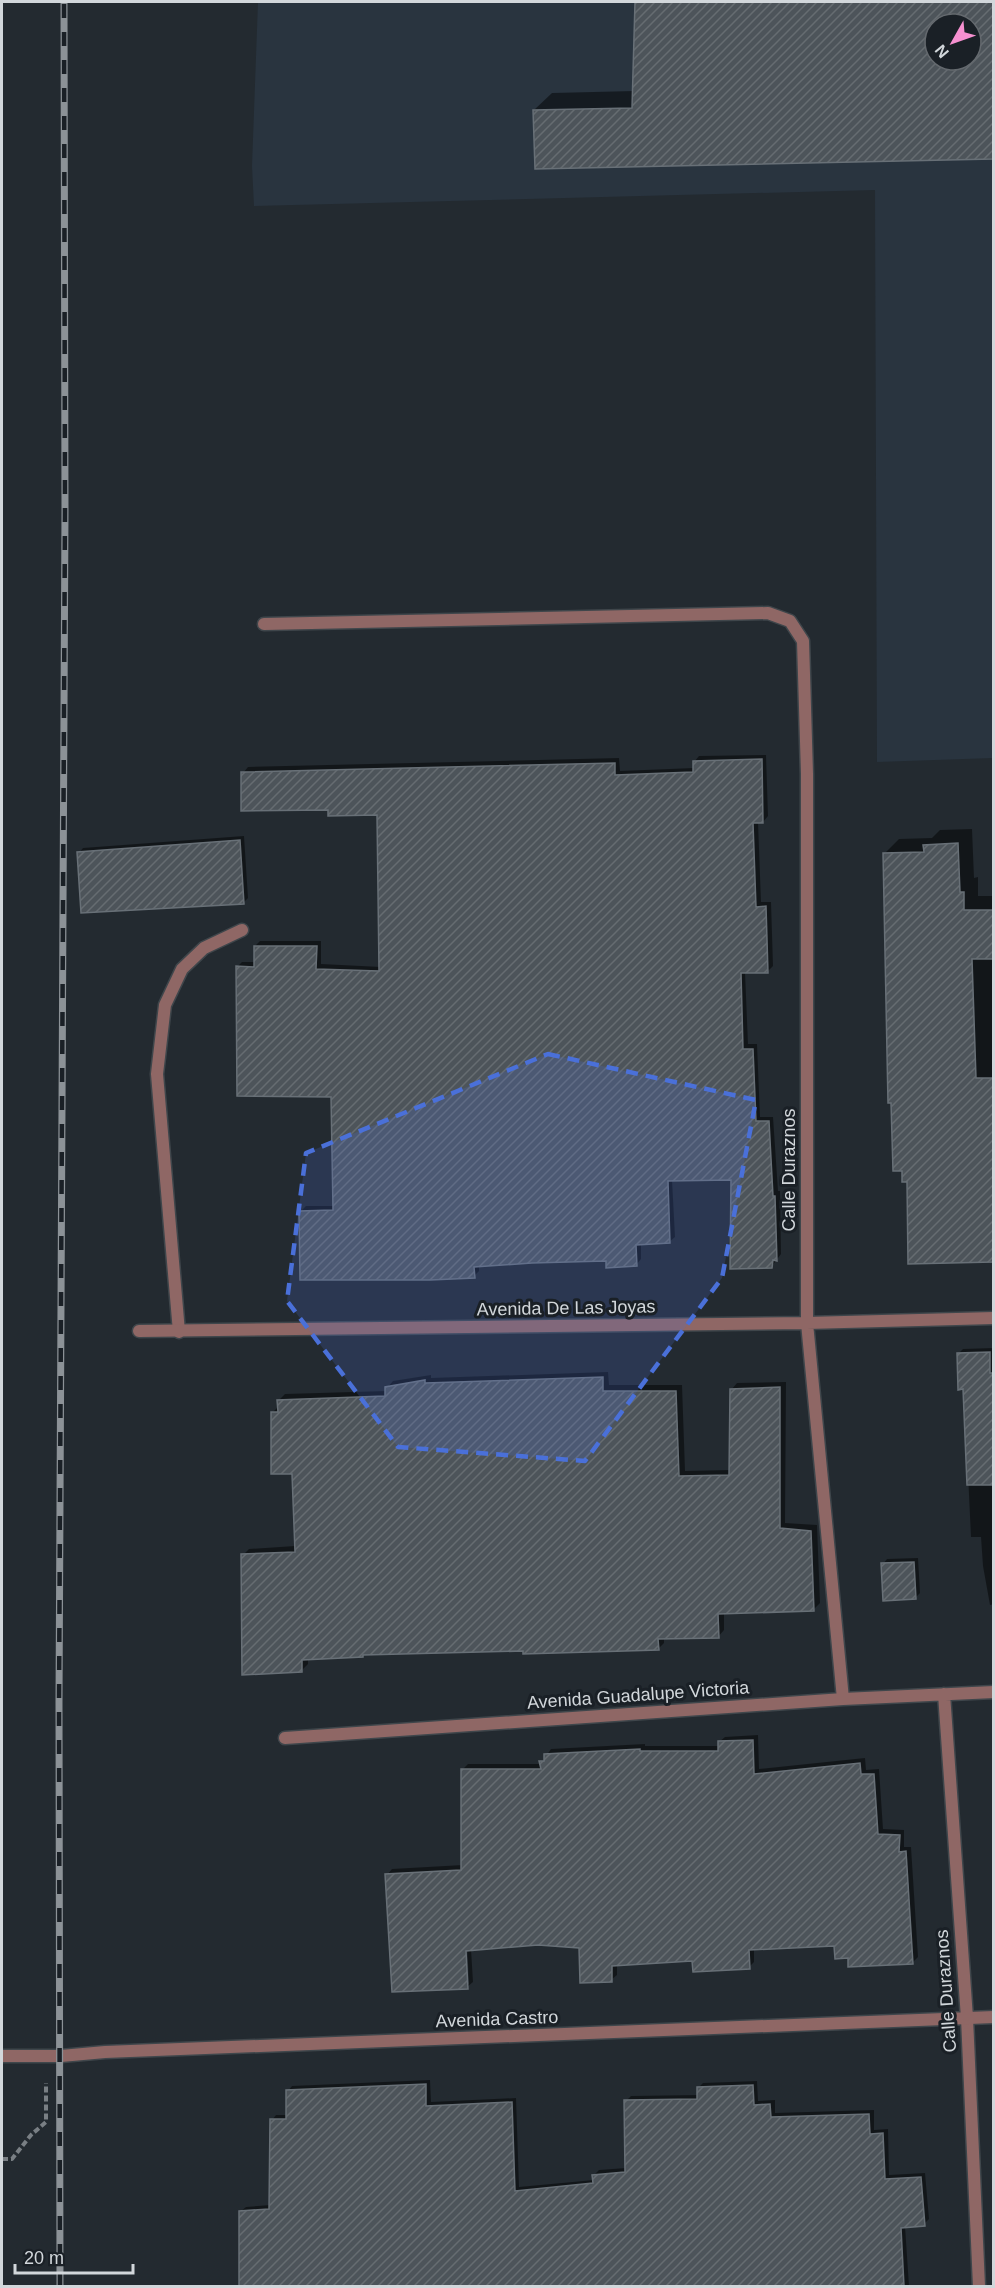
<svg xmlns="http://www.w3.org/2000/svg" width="995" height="2288" font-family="Helvetica,sans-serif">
<defs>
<pattern id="building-hatch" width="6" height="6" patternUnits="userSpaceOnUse" patternTransform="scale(1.5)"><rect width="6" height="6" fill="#4d545a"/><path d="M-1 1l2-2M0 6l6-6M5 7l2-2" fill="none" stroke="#666c71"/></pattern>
</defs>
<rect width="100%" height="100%" fill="#232a30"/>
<path fill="#29343f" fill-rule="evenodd" d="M258 2H993V758L877 762 875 190 254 206 252 166ZM935 24H971V60H935Z"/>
<path fill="#0007" fill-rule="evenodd" d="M636 2H994V158L536 168 534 110 552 93 634 91ZM935 24H971V60H935Z
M766 755 768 816 763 822H758L761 902H771L773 966 768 971 745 972 748 1044H757L760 1117H773L778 1191H780L781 1254 772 1266 732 1179 672 1180 675 1237 669 1242 641 1243V1259L636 1265 608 1260 479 1265V1271L474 1276 301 1211 306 1206H334L332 1095 237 967 242 962H255V946L260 941H321V964L381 967 379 814 329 808 243 773 248 767 619 758 620 771 694 768V762L699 756Z
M972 829 974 878 978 877V896H994V1260L910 1263 908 1181 884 854 899 839 932 838 940 830Z
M244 836 248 898 243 903 79 853 83 848Z
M994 1348V1604L990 1605 983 1566 981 1537H971L964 1388 959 1353 963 1349Z
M608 1372 609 1385H682L685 1471 731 1470V1390L737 1383 786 1382 785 1523 817 1525 820 1603 814 1609 724 1612V1630L718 1637 664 1638V1643L658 1649H524L365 1653 363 1656 308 1658V1664L301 1671 243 1555 249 1549 295 1546 293 1473 272 1413 279 1406V1400L285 1394 387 1391V1388L393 1381 431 1375V1378Z
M918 1558 920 1593 915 1598 883 1564 887 1559Z
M758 1735 759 1769 865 1758 866 1770 879 1769 883 1829 904 1830V1847H911L918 1957 912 1963 850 1957 836 1945 754 1948V1962L749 1967 694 1959 617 1964V1975L611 1980 580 1947 538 1944 471 1949 473 1982 467 1987 387 1875 392 1869 463 1865 462 1770 468 1764H541L551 1749 645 1744V1746H719V1742L725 1737ZM464 1943H467L469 1984H466Z
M430 2080 431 2102 516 2098 519 2187 594 2180V2175L599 2170 626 2168V2101L631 2096 699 2095 698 2088 703 2083 757 2081 758 2101 775 2100V2113L874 2110V2130L888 2129 889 2175 925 2173 929 2219 924 2224 905 2226 909 2286H241V2211L246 2207 271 2205 272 2120 276 2115H288V2091L292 2086Z"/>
<path fill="url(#building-hatch)" stroke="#687077" stroke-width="1.5" fill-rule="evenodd" d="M635 2H993V159L535 169 533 110 632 108ZM935 24H971V60H935Z
M762 759 763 823H753L756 907 766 906 768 973H741L743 1049H753L756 1121H769L773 1196H775L777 1261 773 1260 772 1268 730 1269 731 1180 668 1181 670 1243 636 1245 637 1266 606 1268V1261L532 1263 474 1267 475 1278 430 1280H300L299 1211 333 1210 331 1097 237 1096 236 966 254 967V946H317L316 969 379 971 377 815 328 816V810L241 811V772L615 763V775L693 772V761Z
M240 840 244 904 81 913 77 852Z
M958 843 960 892H964V910H993V959H972L976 1078H993V1262L908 1264 907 1182H902V1171H893L891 1103H888L883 853 924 852 923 845Z
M990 1352V1373H993V1485H967L963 1389 958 1390 957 1353Z
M603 1377V1391H676L679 1476 729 1475 730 1389 780 1387V1528L811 1531 814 1611 718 1614 719 1638 658 1639 659 1650 523 1654V1651L363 1655V1657L302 1660V1672L242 1675 241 1554 295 1552 292 1474H271V1412H278L277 1400 385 1396V1387L425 1380V1383Z
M914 1562 916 1599 883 1601 881 1563Z
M753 1740 754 1774 860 1763 861 1774H874L878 1834 900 1835 899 1852 906 1851 913 1964 848 1967V1958L835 1959 834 1946 749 1950 750 1969 693 1972 692 1961 612 1966V1982L580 1983 579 1948 538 1945 466 1951 468 1989 392 1992 385 1874 461 1870V1769H541L539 1761H544V1754L640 1749V1751H718V1741Z
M426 2084V2106L512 2102 515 2191 593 2183 592 2175 625 2172 624 2100 697 2099V2087L753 2085 754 2105 770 2104 771 2117 869 2114 870 2134 883 2133 885 2179 921 2177 925 2226 901 2228 904 2286H239V2211L269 2209 270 2119H286V2090Z"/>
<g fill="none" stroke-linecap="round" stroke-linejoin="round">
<g stroke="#3f464b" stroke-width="15">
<path id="service" d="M179 1332 157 1074 165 1005 182 969 204 948 242 930
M967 2018 979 2286"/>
</g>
<g stroke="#3f464b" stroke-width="15">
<path id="minor" d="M264 624 768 613 790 621 803 641 807 774V1323L843 1699
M139 1331 807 1323 994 1318
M944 1694 967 2018
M285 1738 843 1699 994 1692
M2 2056H61L105 2052 994 2017"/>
</g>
<path stroke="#797f84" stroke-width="4" stroke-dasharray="6 3" stroke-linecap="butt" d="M2 2159H12L31 2135 46 2122V2083"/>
<use href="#service" stroke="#8f6765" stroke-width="12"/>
<use href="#minor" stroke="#8f6765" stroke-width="12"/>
<g stroke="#8c9297" stroke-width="7">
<path id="rail" d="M60 2286 59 1703 65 511 64 2"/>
</g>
<use href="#rail" stroke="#1a2026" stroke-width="4.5" stroke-dasharray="14" stroke-linecap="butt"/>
</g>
<path fill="#4a70d9" fill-opacity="0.2" stroke="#4a70d9" stroke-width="4.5" stroke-dasharray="12 8" stroke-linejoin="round" d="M548 1054 756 1100 722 1278 585 1461 398 1447 287 1301 306 1153Z"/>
<g text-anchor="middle" stroke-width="6" stroke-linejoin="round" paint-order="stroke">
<g font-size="18" fill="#d2d7db" stroke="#1a2026">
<text transform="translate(789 1170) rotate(-90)" y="6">Calle Duraznos</text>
<text transform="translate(566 1308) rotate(-1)" y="6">Avenida De Las Joyas</text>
<text transform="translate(638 1695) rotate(-4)" y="6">Avenida Guadalupe Victoria</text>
<text transform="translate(946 1991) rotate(-94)" y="6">Calle Duraznos</text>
<text transform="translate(497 2019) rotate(-2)" y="6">Avenida Castro</text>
</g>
</g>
<rect width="995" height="2288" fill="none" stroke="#d2d7db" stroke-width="6"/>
<g transform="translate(953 42) rotate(230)"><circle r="28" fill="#1a2026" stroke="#64696e" stroke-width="1.5"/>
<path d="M0-4.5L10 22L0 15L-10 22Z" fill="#f690d0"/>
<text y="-9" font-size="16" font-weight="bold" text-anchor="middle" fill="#d2d7db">N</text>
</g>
<path d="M15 2264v9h118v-9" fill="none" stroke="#d2d7db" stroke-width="3"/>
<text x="24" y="2264" font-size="18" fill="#d2d7db" stroke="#1a2026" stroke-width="4.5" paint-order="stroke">20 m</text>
</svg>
